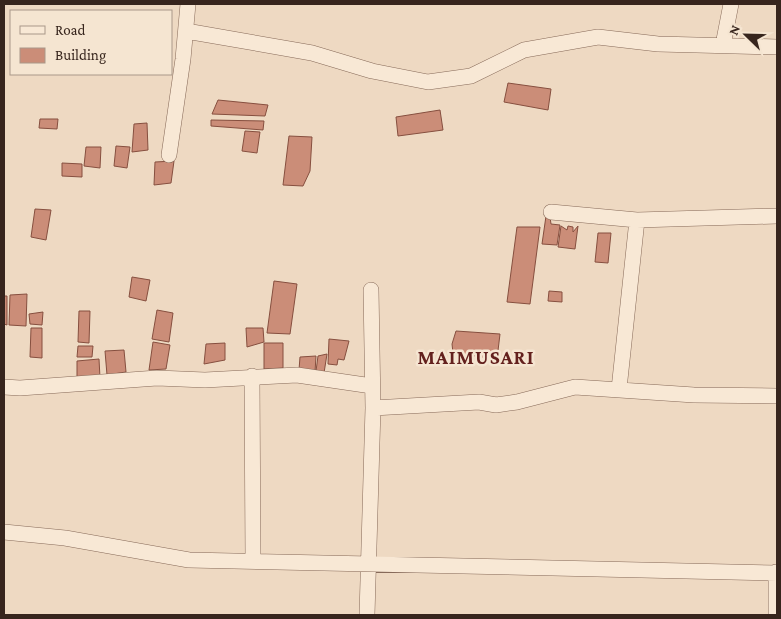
<svg xmlns="http://www.w3.org/2000/svg" width="781" height="619" font-family="'Crimson Pro',serif">
<rect width="100%" height="100%" fill="#eed9c2"/>
<path fill="#cb8d78" stroke="#864f3f" d="M508 83 551 89 548 110 504 102Z
M218 100 268 105 265 116 212 114Z
M440 110 443 130 398 136 396 117Z
M40 119H58L57 129 39 128Z
M211 120 264 121 263 130 211 126Z
M147 123 148 150 132 152 134 124Z
M245 131 260 132 257 153 242 151Z
M289 136 312 137 310 171 303 186 283 185Z
M116 146 130 147 127 168 114 166Z
M86 147H101L100 168 84 166Z
M174 161 171 183 154 185 155 162Z
M62 163 82 164V177L62 176Z
M35 209 51 210 46 240 31 237Z
M546 216 550 217 551 224 560 225 557 245 542 244Z
M561 226 567 230 568 226 573 227V232L578 226 575 249 558 247Z
M517 227H540L530 304 507 302Z
M598 233H611L608 263 595 262Z
M132 277 150 280 146 301 129 297Z
M274 281 297 284 290 334 267 333Z
M549 291 562 292V302L548 301Z
M27 294 26 326 9 325 10 295Z
M4 296H7V325L4 324Z
M157 310 173 313 169 342 152 339Z
M79 311H90L89 343 78 342Z
M43 312 42 325 30 324 29 314Z
M31 328H42V358L30 357Z
M246 328H263L264 342 247 347Z
M456 331 500 334 497 359 453 353 452 344Z
M329 339 349 341 344 360 338 359 337 365 328 364Z
M153 342 170 345 166 369 149 370Z
M225 343V360L204 364 206 344Z
M264 343H283V368L264 369Z
M78 346H93L92 357H77Z
M124 350 126 372 107 375 105 351Z
M327 354 324 373 316 371 318 356Z
M316 356 315 372 299 370 300 357Z
M99 359 100 378H77V361Z"/>
<g fill="none" stroke-linecap="round" stroke-linejoin="round">
<g stroke="#876a59" stroke-width="16">
<path id="minor" d="M186 31 312 53 372 71 428 82 471 76 524 50 598 37 658 44 777 47
M723 45 731 4
M169 155 183 59 188 4
M551 212 637 220 777 216
M252 376 253 560
M4 387 20 388 157 378 205 380 297 375 372 386
M619 389 637 220
M373 408 479 402 496 405 517 402 575 387 694 395 777 396
M4 532 65 538 189 560 777 573
M776 572V615
M367 615 373 408 371 290"/>
</g>
<use href="#minor" stroke="#f8e8d5" stroke-width="15"/>
</g>
<g text-anchor="middle" stroke-width="5" stroke-linejoin="round" paint-order="stroke">
<g font-size="20" font-weight="bold" letter-spacing="1" fill="#63201d" stroke="#f5e5d1">
<text x="476" y="364">MAIMUSARI</text>
</g>
</g>
<rect width="781" height="619" fill="none" stroke="#37251d" stroke-width="10"/>
<rect x="10" y="10" width="162" height="65" fill="#f5e5d1" stroke="#a99889"/>
<rect x="20" y="26" width="25" height="8" fill="#f8e8d5" stroke="#a99889"/>
<text x="55" y="35" font-size="15" fill="#37251d">Road</text>
<rect x="20" y="48" width="25" height="15" fill="#cb8d78" stroke="#a99889"/>
<text x="55" y="60" font-size="15" fill="#37251d">Building</text>
<g transform="translate(746 35) rotate(293)" stroke="#f5e5d1" stroke-width="4" paint-order="stroke">
<path d="M0-4L9 19L0 12L-9 19Z" fill="#37251d"/>
<text y="-8" font-size="14" font-weight="bold" text-anchor="middle" fill="#37251d">N</text>
</g>
</svg>
